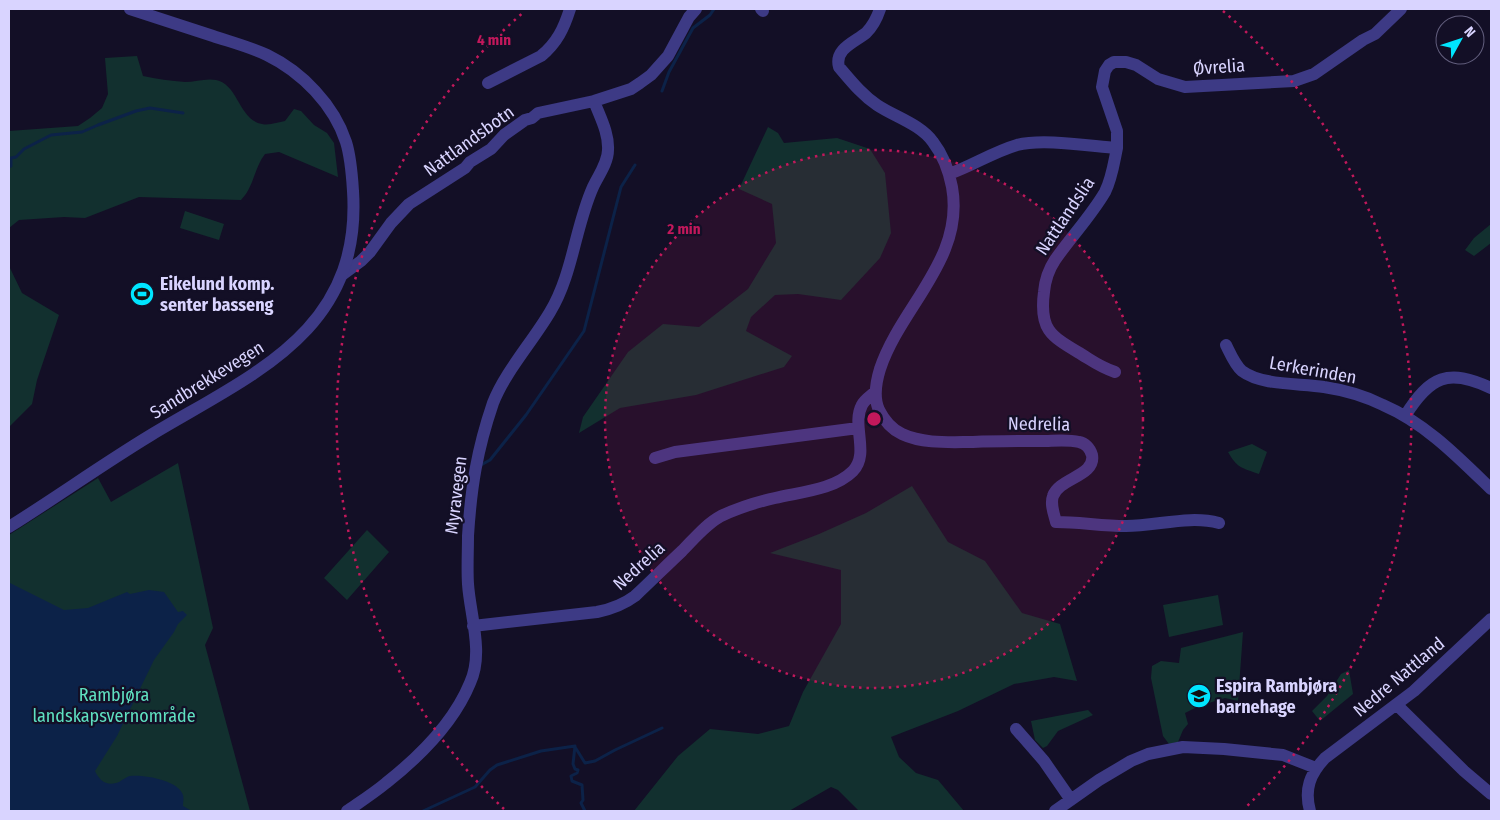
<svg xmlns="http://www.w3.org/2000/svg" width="1500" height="820" font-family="'Fira Sans Condensed',sans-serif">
<rect width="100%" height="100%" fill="#130f26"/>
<path fill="#12302f" d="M137 56 143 76C156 79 171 81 185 82 195 82 206 78 216 80 238 84 239 120 262 124 269 126 278 122 285 121L294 109 301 111 314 125 327 133 334 143 338 177 279 152 265 154C254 168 254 187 241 200L139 197 85 218 64 217 19 220 9 228V131L78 126 90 118 102 108 108 94 105 58Z
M768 127 778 133 784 143 837 138 870 149 885 173 891 233 880 258 841 300 798 294 775 295 751 317 746 331 792 356 784 367 696 395 620 408 579 433 583 417 628 352 663 324 699 327 748 289 776 243 772 204 739 189Z
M185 211 224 224 219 240 180 228Z
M1491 224V243L1474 256 1465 250 1474 238Z
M9 266 22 293 59 315 37 380 32 404 9 427Z
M1252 444 1267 452 1259 474C1242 468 1237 468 1228 452Z
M178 463 213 628 205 645 250 811H9V535L98 478 111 502Z
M912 486 948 542 985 561 1022 613 1060 624 1077 681 1054 677 1014 684 958 711 891 737 899 757 916 773 938 780 964 811H859L838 790 831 787 789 811H634L678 756 710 729 758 734 789 726 803 692 841 624V570L770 553 819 534 866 513Z
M367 530 389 552 347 600 324 578Z
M1218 595 1223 625 1169 637 1163 605Z
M1243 632 1238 701 1225 698 1199 706 1185 713 1188 724 1183 730 1178 742 1169 744 1163 736 1151 678 1152 666 1161 661 1179 663 1181 648Z
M1349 670 1353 694 1320 721 1312 711 1327 696 1341 674Z
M1088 710 1093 715 1058 731 1047 746 1043 748 1035 740 1031 721Z"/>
<path fill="#0c2248" d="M10 583 64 610 88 608 127 592 130 594 149 590 164 592 178 612 183 611 187 615 178 624 174 632 154 660 117 736 95 771C99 780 106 786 116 783 121 782 125 777 130 776 142 774 179 780 183 795 184 798 183 803 183 806L190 810 201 811H9Z"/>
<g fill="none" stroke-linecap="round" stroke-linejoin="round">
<path stroke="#0c2248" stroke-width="3" d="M662 91 669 72 693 28 710 15 714 9
M9 167 11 166V158L16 157 24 149 51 135 82 132 98 125 136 111 150 108 183 113
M481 465 490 460 526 415 584 331 621 187 635 165
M575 747 585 763 595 761 615 750 662 728
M423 811 475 787 490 770 497 765 541 751 575 746 573 764 575 769 578 770 577 773 571 776 572 781 582 785 583 800 581 803 585 811"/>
<path stroke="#3d3a85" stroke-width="12" d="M761 9 763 11
M880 9C877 18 873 26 866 33 855 42 834 49 839 67 851 81 862 95 877 105 895 117 920 124 933 142 943 155 949 171 952 187 965 259 901 306 880 369 876 382 873 397 879 410 884 420 891 429 902 434 923 444 950 442 973 442 995 441 1018 441 1041 441 1053 441 1067 439 1079 442 1085 443 1090 448 1092 455 1096 476 1059 478 1053 496 1050 504 1054 514 1056 522 1079 522 1102 526 1126 526 1157 526 1189 515 1219 523
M488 83 541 56C557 43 564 28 570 9
M1117 148V131L1102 87 1105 71 1109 65 1114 62H1126L1136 65 1158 79 1185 87 1294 81 1314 74 1363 40 1375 34 1401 9
M949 174C972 166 993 152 1017 145 1042 138 1090 146 1117 148 1114 162 1112 178 1105 192 1091 216 1071 237 1055 260 1049 269 1045 281 1044 292 1039 330 1051 336 1081 354 1094 362 1100 367 1115 372
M342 275 361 261 370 252 391 223 409 204 465 168 470 162 491 149 504 135 525 120 532 118 538 113 594 101 631 89 640 83 651 75 668 56 689 17 696 9
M1226 345C1230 353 1235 365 1242 371 1262 386 1301 383 1324 387 1344 390 1365 396 1383 405 1425 423 1458 457 1491 489
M1405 416C1430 376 1448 368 1491 388
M655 458 675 452 858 428
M473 626 597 612C612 609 623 605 635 596 651 581 666 566 682 551 694 539 706 524 721 516 738 508 757 502 775 498 800 492 834 490 853 471 870 453 851 425 862 405 865 399 871 396 875 392
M1397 705 1464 771 1491 794
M1016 729 1044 761 1071 800
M347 811C360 802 374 793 386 783 419 757 454 722 470 683 484 653 470 615 468 584 467 568 468 552 468 536 471 487 477 450 493 403 505 372 533 341 550 312 573 274 575 227 593 187 598 176 608 163 608 150 609 133 600 117 594 101
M1055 811 1099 780 1131 761 1148 754 1183 747 1224 749 1283 755 1316 768
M1310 811C1304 789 1310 774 1325 758L1414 691 1491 619"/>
<path stroke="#3d3a85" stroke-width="12" d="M9 527C57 497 103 464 151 435 252 374 362 332 353 191 352 175 351 158 346 142 334 105 302 72 267 55 250 47 231 42 213 36 185 27 158 18 130 9"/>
</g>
<circle cx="874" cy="419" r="269" fill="#c2185b" fill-opacity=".12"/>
<g fill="none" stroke="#c2185b" stroke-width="2.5" stroke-dasharray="2.5 5">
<circle cx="874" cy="419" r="269"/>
<path d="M504 809A537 537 0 0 1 525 11M1223 11A537 537 0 0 1 1244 809"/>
</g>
<defs>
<g id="stadium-disc" transform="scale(1.25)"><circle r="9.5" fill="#00e5ff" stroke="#130f26"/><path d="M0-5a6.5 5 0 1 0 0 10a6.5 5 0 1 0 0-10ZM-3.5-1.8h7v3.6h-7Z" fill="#111"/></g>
<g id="school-disc" transform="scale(1.25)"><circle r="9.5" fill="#00e5ff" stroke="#130f26"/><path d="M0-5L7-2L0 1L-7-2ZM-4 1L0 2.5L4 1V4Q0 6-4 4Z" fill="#111"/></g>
</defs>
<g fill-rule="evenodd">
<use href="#stadium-disc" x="142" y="294"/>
<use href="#school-disc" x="1199" y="696"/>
</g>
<g text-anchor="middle" stroke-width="4.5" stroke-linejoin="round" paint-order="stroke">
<g font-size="18" fill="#d9d4ff" stroke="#130f26">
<text transform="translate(1219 67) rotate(-4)" y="6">Øvrelia</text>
<text transform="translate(469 141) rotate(-36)" y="6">Nattlandsbotn</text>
<text transform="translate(1065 216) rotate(-56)" y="6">Nattlandslia</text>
<text transform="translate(1313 370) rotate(10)" y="6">Lerkerinden</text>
<text transform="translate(207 380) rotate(-32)" y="6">Sandbrekkevegen</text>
<text transform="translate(1039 424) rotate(1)" y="6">Nedrelia</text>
<text transform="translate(456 495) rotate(-83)" y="6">Myravegen</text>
<text transform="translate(639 566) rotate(-42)" y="6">Nedrelia</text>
<text transform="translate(1399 677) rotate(-40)" y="6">Nedre Nattland</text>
</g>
<g font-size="18" font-weight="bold" fill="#d9d4ff" stroke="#130f26" text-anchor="start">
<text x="160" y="290">Eikelund komp.<tspan x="160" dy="21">senter basseng</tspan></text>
<text x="1216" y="692">Espira Rambjøra<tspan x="1216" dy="21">barnehage</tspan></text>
</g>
<g font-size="18" fill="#5fe0c0" stroke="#130f26">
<text x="114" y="701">Rambjøra<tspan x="114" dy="21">landskapsvernområde</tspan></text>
</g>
</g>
<circle cx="874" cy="419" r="8" fill="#c2185b" stroke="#130f26" stroke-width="2.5"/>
<g font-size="15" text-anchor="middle" font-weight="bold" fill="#c2185b" stroke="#130f26" stroke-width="4.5" stroke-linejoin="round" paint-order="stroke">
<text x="494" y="45">4 min</text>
<text x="684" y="234">2 min</text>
</g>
<rect width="1500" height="820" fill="none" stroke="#d9d4ff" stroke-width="20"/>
<g transform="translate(1460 40) rotate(50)"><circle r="24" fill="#130f26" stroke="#625e7d"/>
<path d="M0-4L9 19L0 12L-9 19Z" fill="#00e5ff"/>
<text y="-8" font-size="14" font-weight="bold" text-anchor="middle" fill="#d9d4ff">N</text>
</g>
</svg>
